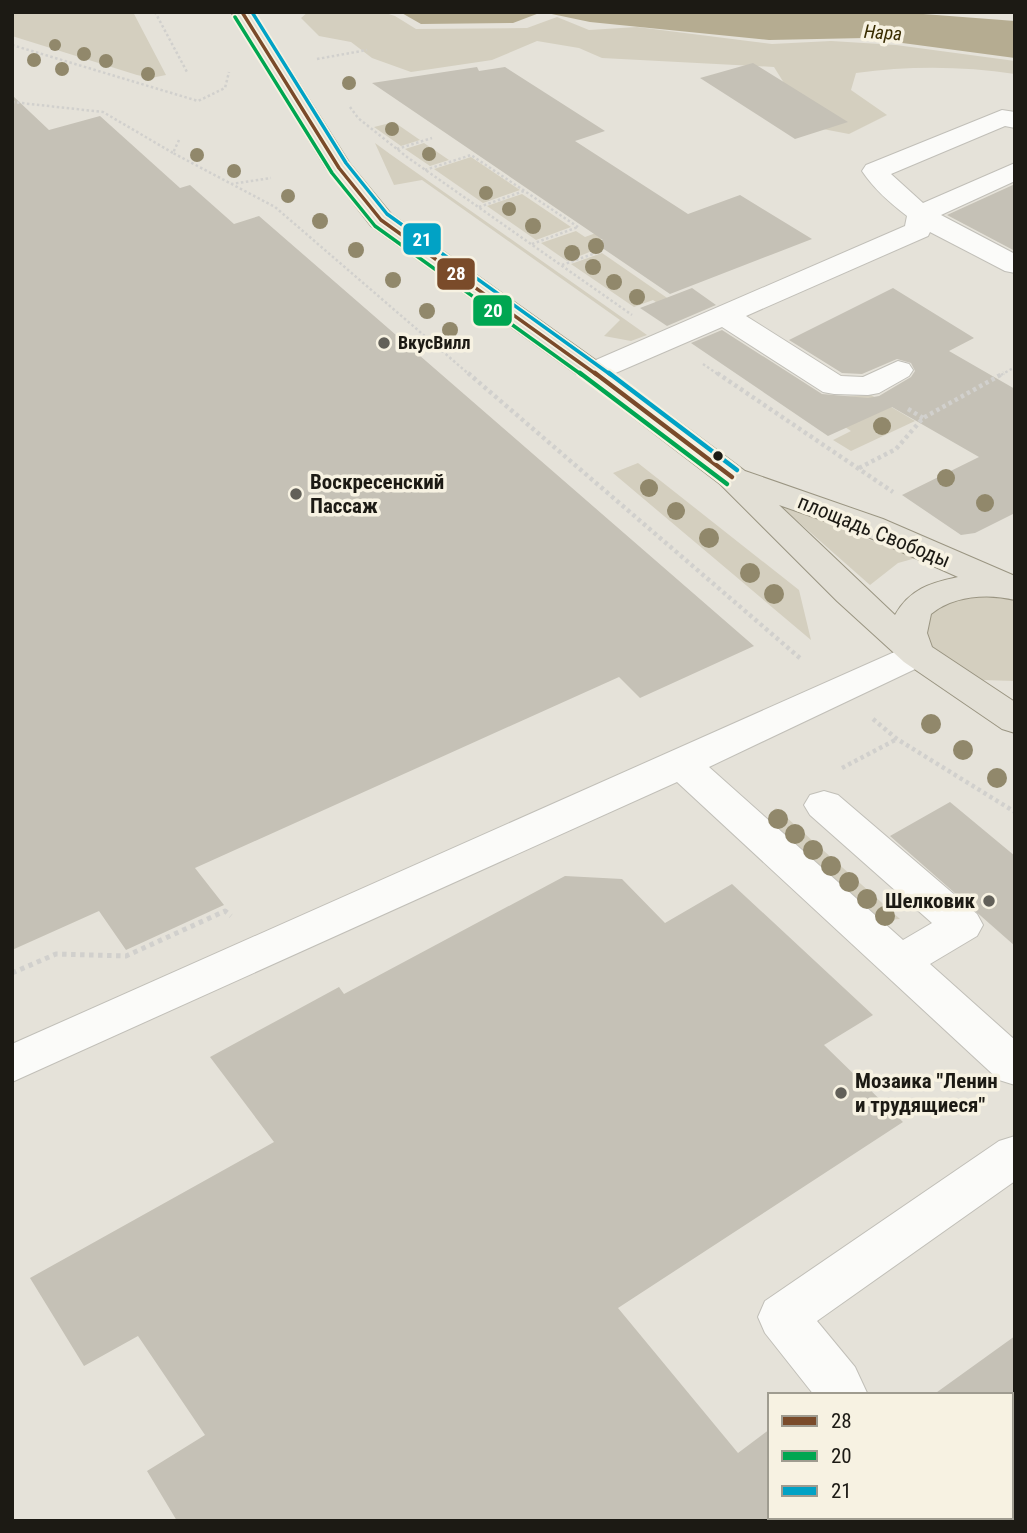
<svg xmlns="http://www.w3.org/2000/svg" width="1027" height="1533" font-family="'Roboto Condensed',sans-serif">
<rect width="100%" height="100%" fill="#e5e2d9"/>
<path fill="#d4cfbf" d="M12 12H133L166 75 151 78 137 75 12 36Z
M308 12H382L395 16 416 29 527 28 557 17 589 30 637 27 772 44 831 41 896 45 1015 61V74C962 66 908 66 856 73L851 90 887 115 849 134 807 126 794 99 774 67 602 58 579 48 537 41 492 60 411 72 372 58 351 42 319 36 301 18Z
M394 122 420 140 401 146 374 127Z
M375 143 390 154 647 335 631 341 604 336 620 320 422 180 394 185Z
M424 143 449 160 430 166 405 149Z
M471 157 520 190 483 203 434 169Z
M522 194 571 227 536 240 487 206Z
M607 229 615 234 590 244 597 249 567 261 541 243 576 231 585 237Z
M602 253 689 313 678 317 653 300 634 307 571 264Z
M727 348 823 398 871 395 915 421 851 451 833 440 851 431Z
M638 463 799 590 811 640 613 473Z
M777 503 916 558 898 563 870 585Z
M972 596H994L1015 601V681L981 680 929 648 924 633 927 619 937 607 953 599Z
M776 808 900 919 874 921 769 824V816Z"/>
<path fill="#b5ac91" d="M400 12H897L1015 21V58L865 38 769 40 590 22 542 12 513 23 421 24Z"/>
<path fill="#c5c1b6" d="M753 63 848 122 795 139 700 78Z
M477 67 479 71 505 67 605 131 575 141 688 214 740 195 812 239 670 294 595 243 603 240 372 83Z
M12 95 49 130 100 116 180 188 190 185 234 224 259 216 754 646 640 698 619 677 195 868 224 905 126 950 99 911 12 950Z
M1015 184V251L947 215Z
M692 288 716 305 667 326 640 308Z
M893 288 974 338 949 351 1015 389V513L975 533 961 535 902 495 979 457 892 407 828 436 691 343 722 330 822 394 868 398 879 396 911 377 915 371 911 363 897 359 862 374 842 373 789 340Z
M950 802 1015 856V946L890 836Z
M565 876 622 879 665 923 732 884 873 1015 824 1045 903 1122 618 1308 738 1453 770 1429V1521H177L147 1471 205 1435 138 1336 84 1366 30 1278 274 1142 210 1057 339 987 344 994Z
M1015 1336V1395H933Z"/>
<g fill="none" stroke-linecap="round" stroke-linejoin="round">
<g stroke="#c1bfb8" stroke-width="2">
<path id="minor" d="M1002 110 1015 112V128L1005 126 891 174 923 203 1015 163V181L941 215 1015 254V273L1005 271 930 232 928 236 746 316 841 376 863 377 898 361 909 364 913 370 909 376 879 393 868 395 834 394 823 392 722 327 604 378 593 381 582 378 578 372 582 366 905 226 907 216C890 203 874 189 862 171L866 165Z
M917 642 930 646 935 654 930 662 709 767 903 940 932 923 810 815 804 805 810 795 824 791 838 795 977 914 983 925 977 936 930 964 1015 1040V1085L999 1080 677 782 12 1082V1044Z
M1015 1136V1181L817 1321 855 1367 868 1395H814L765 1333 758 1317 765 1301 999 1141Z
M869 1517H923L925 1521H871Z"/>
</g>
<g stroke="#9a9582" stroke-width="2">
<path id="major" d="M231 12H254L350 164 391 214 604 366 745 471 883 519 1015 576V600C987 593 953 596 931 614L927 633 932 647 1015 702V733L1002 729 904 662 837 601 720 484 582 378 371 226 326 168ZM779 505 859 533 958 577C930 583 910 589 895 615Z"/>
</g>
<path stroke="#d1d0cd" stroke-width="2.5" stroke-dasharray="2.5 2.5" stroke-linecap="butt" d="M155 12 187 72
M12 45 198 101 225 88 229 72
M317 59 367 50
M12 102 103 112 173 153
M350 107 358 118 407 157 632 315
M179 140 173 153 275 207 470 375
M397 149 432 138
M425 170 471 155 578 227
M231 184 271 178
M479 207 524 191
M532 244 578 227
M562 265 604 250
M703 364 719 375
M1001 375 1015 367"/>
<path stroke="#d1d0cd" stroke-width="4.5" stroke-dasharray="3.5 3.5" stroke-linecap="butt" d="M468 373 801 659
M717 373 893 492
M908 409 923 418
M859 468 896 449 923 418 1004 373
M873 719 897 739 1015 812
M842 768 897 739"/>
<path stroke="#d1d0cd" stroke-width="5" stroke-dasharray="4.5 4.5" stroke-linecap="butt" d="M12 973 56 954 126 956 225 911 231 916"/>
<use href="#minor" fill="#fbfbf9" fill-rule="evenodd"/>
<use href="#major" fill="#e2dfd5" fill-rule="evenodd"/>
<g stroke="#f7f2e2" stroke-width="7">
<path id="bus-1-far1" d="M242 12 339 168 381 220 597 375"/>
</g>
<g stroke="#f7f2e2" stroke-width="9">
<path id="bus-1" d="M595 373 732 477"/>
</g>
<g stroke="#f7f2e2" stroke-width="7">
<path id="bus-2-far1" d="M235 17 332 173 375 226 582 375"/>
</g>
<g stroke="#f7f2e2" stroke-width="9">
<path id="bus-2" d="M580 373 727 484"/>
</g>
<g stroke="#f7f2e2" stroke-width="7">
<path id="bus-3-far1" d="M252 12 346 163 387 214 611 375"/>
</g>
<g stroke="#f7f2e2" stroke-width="9">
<path id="bus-3" d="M609 373 737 470"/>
</g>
<use href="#bus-1-far1" stroke="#7a4b2a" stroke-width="3.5"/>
<use href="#bus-1" stroke="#7a4b2a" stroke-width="4.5"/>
<use href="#bus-2-far1" stroke="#00a651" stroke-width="3.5"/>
<use href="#bus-2" stroke="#00a651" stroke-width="4.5"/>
<use href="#bus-3-far1" stroke="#01a2c5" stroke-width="3.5"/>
<use href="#bus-3" stroke="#01a2c5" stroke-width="4.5"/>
</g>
<g fill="#91886b">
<circle cx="55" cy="45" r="6"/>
<circle cx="84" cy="54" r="7"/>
<circle cx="34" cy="60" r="7"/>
<circle cx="106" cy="61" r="7"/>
<circle cx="62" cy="69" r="7"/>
<circle cx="148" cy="74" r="7"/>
<circle cx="349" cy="83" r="7"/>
<circle cx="392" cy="129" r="7"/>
<circle cx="429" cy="154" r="7"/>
<circle cx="197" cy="155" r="7"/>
<circle cx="234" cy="171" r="7"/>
<circle cx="486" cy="193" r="7"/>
<circle cx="288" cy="196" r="7"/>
<circle cx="509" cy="209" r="7"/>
<circle cx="320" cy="221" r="8"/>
<circle cx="533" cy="226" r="8"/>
<circle cx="596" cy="246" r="8"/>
<circle cx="356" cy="250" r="8"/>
<circle cx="572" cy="253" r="8"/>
<circle cx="593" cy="267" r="8"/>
<circle cx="393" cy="280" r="8"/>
<circle cx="614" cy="282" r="8"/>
<circle cx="637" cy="297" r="8"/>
<circle cx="427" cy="311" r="8"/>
<circle cx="450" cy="330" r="8"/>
<circle cx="882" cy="426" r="9"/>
<circle cx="946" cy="478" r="9"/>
<circle cx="649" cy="488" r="9"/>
<circle cx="985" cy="503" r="9"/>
<circle cx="676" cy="511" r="9"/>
<circle cx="709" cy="538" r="10"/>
<circle cx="750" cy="573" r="10"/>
<circle cx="774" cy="594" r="10"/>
<circle cx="931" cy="724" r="10"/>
<circle cx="963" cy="750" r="10"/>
<circle cx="997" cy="778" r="10"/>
<circle cx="778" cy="819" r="10"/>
<circle cx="795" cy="834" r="10"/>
<circle cx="813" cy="850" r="10"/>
<circle cx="831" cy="866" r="10"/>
<circle cx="849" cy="882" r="10"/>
<circle cx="867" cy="899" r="10"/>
<circle cx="885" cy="916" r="10"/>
</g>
<g fill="#626059" stroke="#f7f2e2" stroke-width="2.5">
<circle cx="384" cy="343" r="7"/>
<circle cx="296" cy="494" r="7"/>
<circle cx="989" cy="901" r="7"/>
<circle cx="841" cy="1093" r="7"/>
</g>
<circle fill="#1c1a14" stroke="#f7f2e2" stroke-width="2.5" cx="718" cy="456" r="6"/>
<g text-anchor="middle" stroke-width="7" stroke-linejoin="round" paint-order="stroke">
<g font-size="18" font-weight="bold" fill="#1c1a14" stroke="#f7f2e2" text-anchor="start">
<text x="398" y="349">ВкусВилл</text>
</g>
<g font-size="19" font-style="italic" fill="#392c00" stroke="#f7f2e2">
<text transform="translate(883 32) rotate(4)" y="7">Нара</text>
</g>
<g font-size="21" font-weight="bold" fill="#1c1a14" stroke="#f7f2e2" text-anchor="start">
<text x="310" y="489">Воскресенский<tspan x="310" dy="24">Пассаж</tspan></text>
<text x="975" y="908" text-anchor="end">Шелковик</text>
<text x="855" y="1088">Мозаика "Ленин<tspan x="855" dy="24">и трудящиеся"</tspan></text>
</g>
<g font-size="21" fill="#1c1a14" stroke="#f7f2e2">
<text transform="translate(874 531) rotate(22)" y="7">площадь Свободы</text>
</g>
</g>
<g stroke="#f7f2e2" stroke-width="2.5">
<rect x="402" y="222" width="40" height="34" rx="7" fill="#01a2c5"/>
<rect x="436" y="257" width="40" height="34" rx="7" fill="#7a4b2a"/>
<rect x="472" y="294" width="41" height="33" rx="7" fill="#00a651"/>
</g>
<g font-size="19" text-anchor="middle" font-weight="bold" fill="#fff">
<text x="422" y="246">21</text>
<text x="456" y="280">28</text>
<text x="493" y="317">20</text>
</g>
<rect width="1027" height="1533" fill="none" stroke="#1c1a14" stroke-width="28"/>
<rect x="768" y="1393" width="245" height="126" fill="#f7f2e2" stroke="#9f9c90" stroke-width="2"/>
<rect x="782" y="1416" width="35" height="10" fill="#7a4b2a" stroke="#9f9c90" stroke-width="2"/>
<text x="831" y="1428" font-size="21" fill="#1c1a14">28</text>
<rect x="782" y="1451" width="35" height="10" fill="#00a651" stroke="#9f9c90" stroke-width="2"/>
<text x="831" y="1463" font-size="21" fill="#1c1a14">20</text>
<rect x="782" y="1486" width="35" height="10" fill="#01a2c5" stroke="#9f9c90" stroke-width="2"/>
<text x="831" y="1498" font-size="21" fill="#1c1a14">21</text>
</svg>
